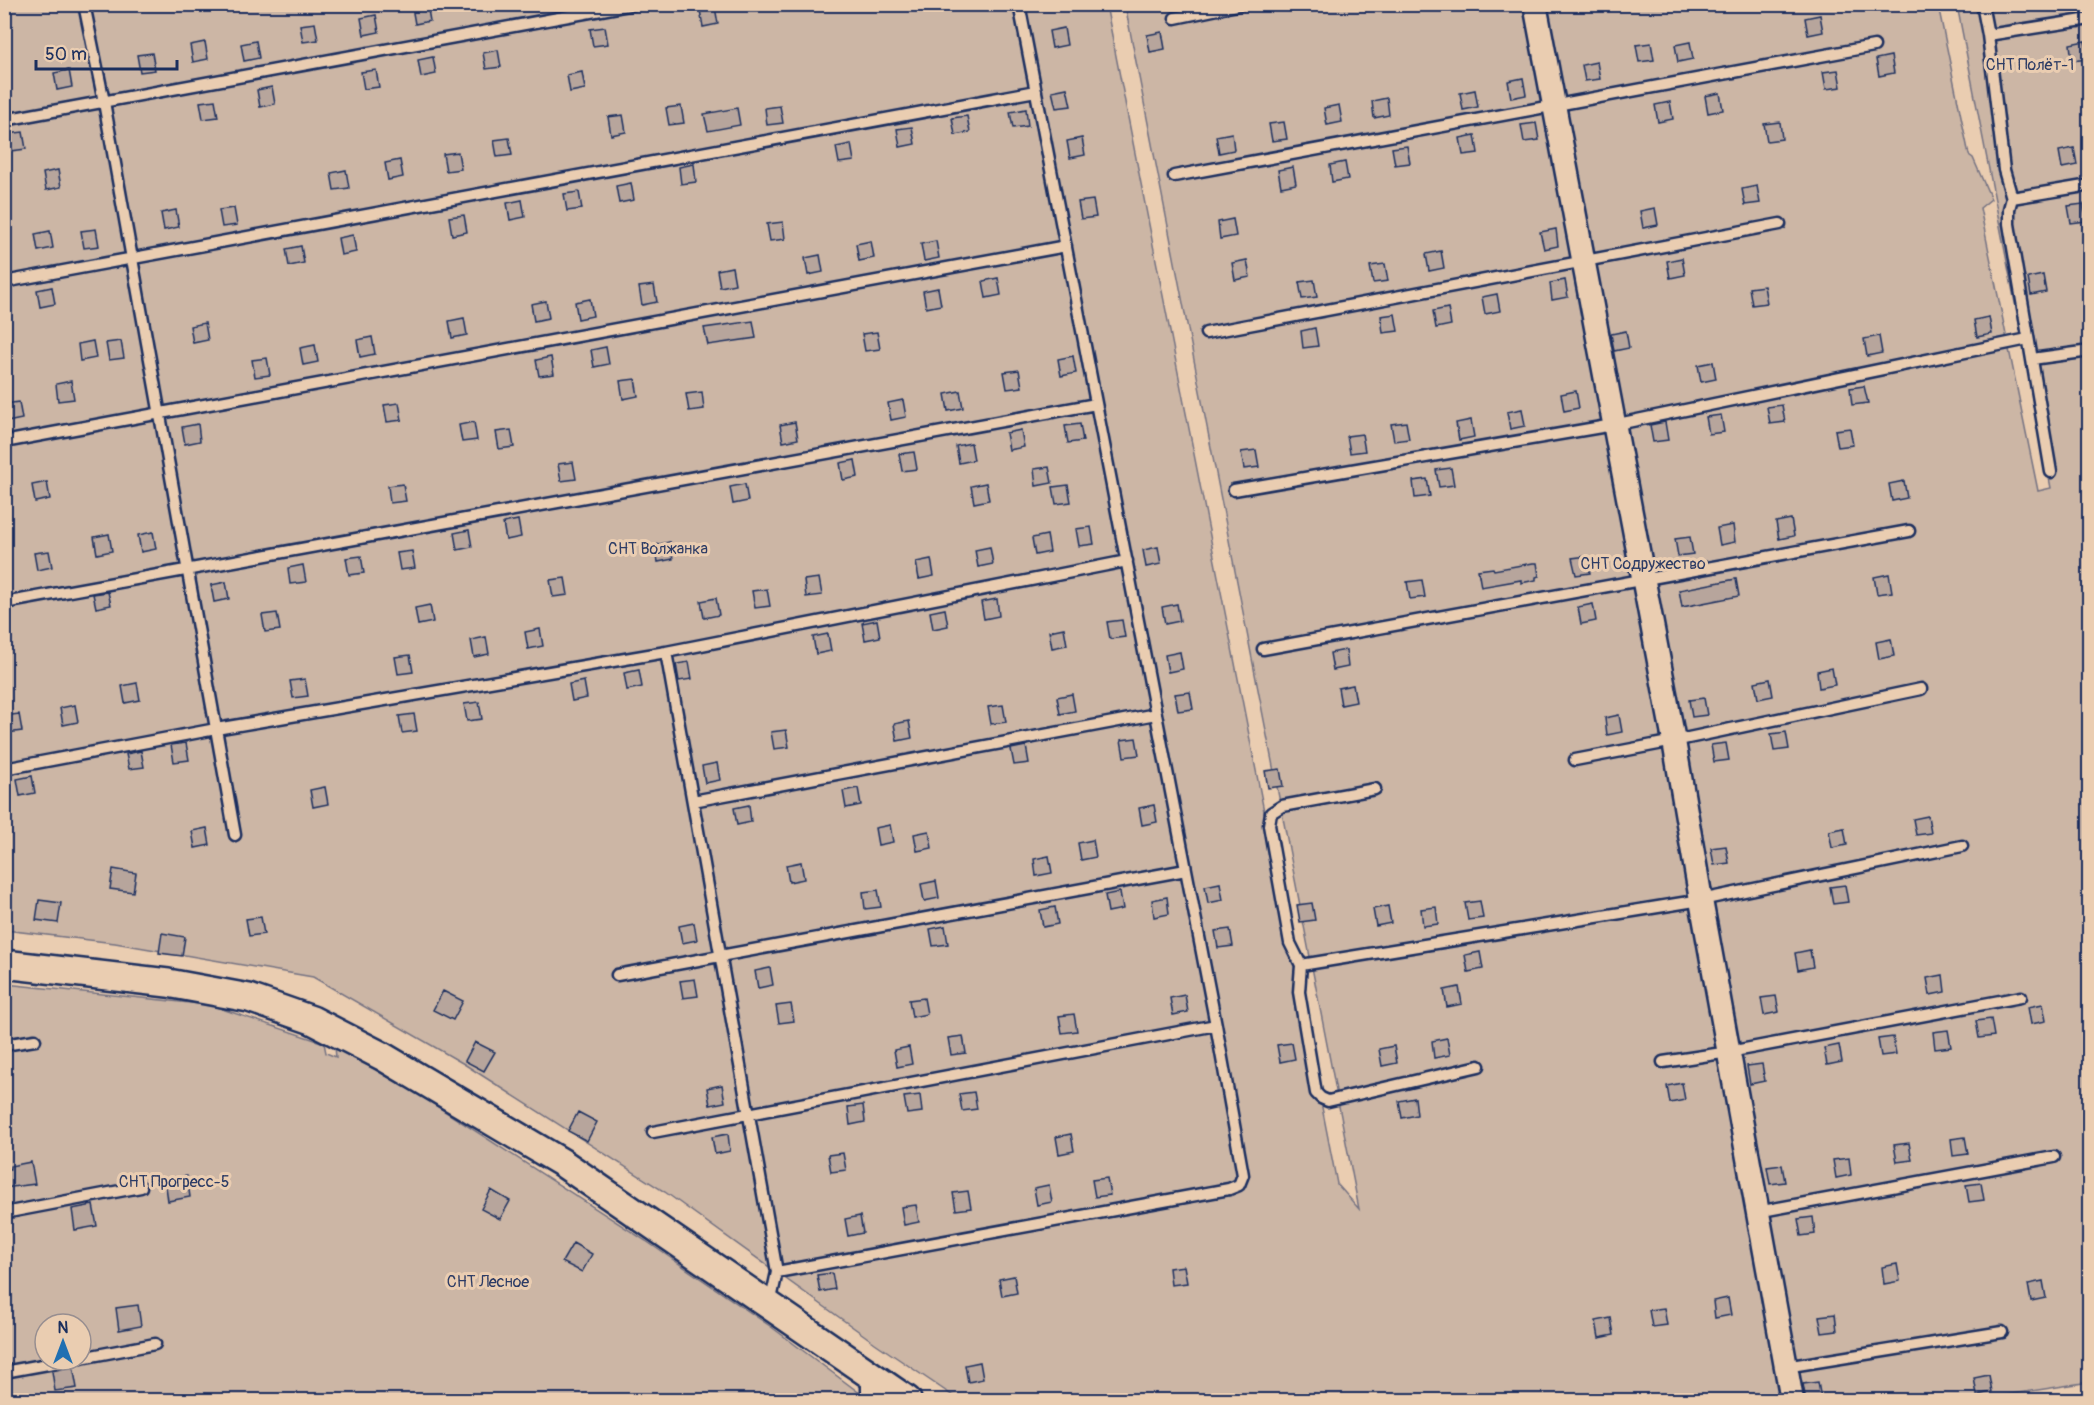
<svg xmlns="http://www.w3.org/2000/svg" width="2094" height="1405" font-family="Pangolin,sans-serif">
<rect width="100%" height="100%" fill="#eacdb1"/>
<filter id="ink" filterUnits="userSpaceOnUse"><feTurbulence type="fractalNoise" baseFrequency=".0167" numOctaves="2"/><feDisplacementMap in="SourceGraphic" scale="12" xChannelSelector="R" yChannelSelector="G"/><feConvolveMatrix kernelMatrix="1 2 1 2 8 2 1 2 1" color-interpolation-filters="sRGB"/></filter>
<g filter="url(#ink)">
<path fill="#ccb6a5" stroke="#747282" stroke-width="1.5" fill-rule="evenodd" d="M5 5H1106L1337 1184 1359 1209 1125 5H1938L1969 155 1973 158 1991 199 1980 208 2038 491 2051 488 1957 5H2089V1382L1973 1400H959L875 1343 665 1192 464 1064 313 977 115 943 5 930Z
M5 984 210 1005 324 1043 326 1053 336 1057 335 1047 415 1092 646 1241 770 1326 869 1400H5ZM45 1324H81V1360H45Z"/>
<path fill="#b7a59c" stroke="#1b2f5e" stroke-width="1.5" d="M427 4 430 21 415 24 412 7Z
M715 7 718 24 703 27 700 10Z
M376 15 379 32 364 35 361 18Z
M1820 15 1823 32 1808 35 1805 18Z
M315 23 318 40 303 42 300 25Z
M605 27 608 44 593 46 590 29Z
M1064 28 1067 45 1052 48 1049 31Z
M1162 32 1165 49 1150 52 1147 35Z
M256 41 259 58 244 61 241 44Z
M2085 41 2088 59 2072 61 2070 44Z
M205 42 208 59 193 62 190 45Z
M1690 42 1693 59 1678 62 1675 45Z
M1651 43 1654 60 1639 62 1636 45Z
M498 50 501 67 486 69 483 53Z
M152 53 155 70 140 72 137 55Z
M1891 56 1894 73 1879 76 1876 59Z
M433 57 436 74 421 77 418 60Z
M1597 62 1600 79 1585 81 1582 65Z
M69 70 72 87 57 90 54 73Z
M376 70 379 87 364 89 361 72Z
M1838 70 1841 87 1826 89 1823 72Z
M582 72 585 89 570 92 567 75Z
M1523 78 1526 95 1511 98 1508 81Z
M272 87 275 104 260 107 257 90Z
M1067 88 1071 106 1056 108 1052 91Z
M1475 90 1478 107 1463 110 1460 93Z
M1720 93 1723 110 1708 113 1705 96Z
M1387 98 1389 115 1374 118 1372 101Z
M215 100 218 117 203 119 200 102Z
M1670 102 1673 119 1658 122 1655 105Z
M1339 105 1342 122 1327 125 1324 108Z
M681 106 684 123 669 125 666 108Z
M780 106 783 123 767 125 765 108Z
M737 108 740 125 708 131 704 114Z
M1026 109 1028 126 1013 128 1010 112Z
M623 115 626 132 611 135 608 117Z
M967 116 970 132 955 135 952 118Z
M1284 122 1287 139 1272 141 1269 124Z
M1780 122 1782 139 1767 141 1764 124Z
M1536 123 1539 140 1524 142 1521 125Z
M912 127 915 144 900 147 897 129Z
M23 132 26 149 11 151 8 134Z
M1232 133 1234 150 1219 153 1216 136Z
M1475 135 1478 153 1463 155 1460 138Z
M509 138 512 155 497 157 494 140Z
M1082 138 1085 155 1070 158 1067 141Z
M851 144 854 161 839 163 836 147Z
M1407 146 1410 163 1395 165 1392 148Z
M2074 148 2077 165 2062 168 2059 151Z
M458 152 461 169 446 171 443 154Z
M400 160 403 177 388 180 385 163Z
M1345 162 1348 179 1332 182 1330 165Z
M694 164 696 182 681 184 679 167Z
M1293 167 1296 184 1281 187 1278 170Z
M58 170 61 187 46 190 43 173Z
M346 170 349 188 334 190 331 173Z
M631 183 634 200 619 203 616 186Z
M1757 186 1760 203 1745 205 1742 189Z
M579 192 582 209 567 211 564 194Z
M522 200 525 217 510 220 507 203Z
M1093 200 1096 217 1081 219 1078 202Z
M2083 204 2086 221 2071 223 2068 206Z
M234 208 237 225 222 227 219 210Z
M1655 208 1658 225 1643 228 1640 211Z
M176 210 179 227 164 230 161 213Z
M464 215 467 232 452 235 449 217Z
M1233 219 1236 236 1220 239 1218 222Z
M783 222 785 239 770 241 767 224Z
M96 229 99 246 84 248 81 231Z
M1556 229 1558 246 1544 249 1540 232Z
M50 231 53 248 38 251 35 234Z
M353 235 356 252 341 255 338 238Z
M871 241 874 258 859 261 856 244Z
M936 241 939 258 924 261 921 244Z
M301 246 304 263 289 266 286 249Z
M1441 251 1444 268 1429 271 1426 254Z
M820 255 823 272 808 275 805 258Z
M1682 258 1685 275 1670 278 1667 261Z
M1247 260 1250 277 1235 280 1232 263Z
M1385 264 1388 281 1373 283 1370 266Z
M732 267 735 284 720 287 717 270Z
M2043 275 2046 292 2031 295 2028 278Z
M998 278 1001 295 986 298 983 281Z
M1314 280 1317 297 1302 299 1299 282Z
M1565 280 1568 297 1552 300 1550 283Z
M654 285 657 302 642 305 639 287Z
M1764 286 1767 303 1752 305 1749 288Z
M52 287 55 304 40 307 37 290Z
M938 288 941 305 926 308 923 291Z
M1497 294 1500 311 1485 314 1482 297Z
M590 299 593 316 578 319 575 302Z
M546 301 549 318 534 321 531 304Z
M1448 308 1451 325 1436 328 1433 311Z
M1395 314 1398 331 1383 333 1381 316Z
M1989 317 1992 334 1977 337 1974 320Z
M464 318 467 335 452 338 449 321Z
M753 321 756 338 708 345 704 328Z
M205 323 208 340 193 343 190 326Z
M1315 328 1318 346 1303 348 1301 331Z
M1626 331 1629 348 1614 351 1611 334Z
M877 332 880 349 865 351 862 334Z
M1879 336 1882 353 1867 356 1864 339Z
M372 337 375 354 360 357 357 340Z
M93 341 96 358 80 361 78 344Z
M121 341 124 358 109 360 106 343Z
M315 345 318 362 303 365 300 348Z
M606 347 609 364 594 367 591 350Z
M1073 356 1076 373 1061 376 1058 359Z
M551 357 554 374 539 376 536 360Z
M267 358 270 375 255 377 252 360Z
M1713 362 1716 379 1701 382 1698 365Z
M1019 370 1022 387 1007 389 1004 372Z
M635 379 638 396 623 399 620 381Z
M71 381 74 399 58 401 56 384Z
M1864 386 1868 403 1852 405 1850 388Z
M960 391 963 408 948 411 945 394Z
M1576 391 1579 408 1564 411 1561 394Z
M702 392 704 409 689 411 686 394Z
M903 400 906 417 891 420 888 403Z
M19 402 22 419 7 422 4 404Z
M399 403 402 420 387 422 384 405Z
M1782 405 1785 422 1770 424 1767 407Z
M1522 409 1525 426 1510 429 1507 412Z
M1721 415 1724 432 1709 434 1706 417Z
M1471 420 1474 437 1459 440 1456 423Z
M474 422 477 440 462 442 459 425Z
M795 422 798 439 783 442 780 425Z
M1406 422 1409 439 1394 441 1391 424Z
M1665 422 1668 440 1653 442 1650 425Z
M198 424 200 441 185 444 182 427Z
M1080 424 1083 441 1068 443 1065 426Z
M1850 428 1853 445 1838 447 1835 430Z
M511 430 514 447 499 449 496 432Z
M1021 430 1024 447 1009 450 1006 433Z
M1362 434 1365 451 1350 453 1347 436Z
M971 443 974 460 959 463 956 446Z
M1256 450 1259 467 1244 469 1241 452Z
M914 452 917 469 902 471 899 454Z
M855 460 858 477 843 480 840 463Z
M573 462 576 479 561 481 558 464Z
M1049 467 1052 483 1036 486 1034 469Z
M1451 468 1454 485 1439 487 1436 470Z
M1427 479 1430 496 1415 498 1413 481Z
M1904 481 1907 498 1892 501 1889 484Z
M47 482 50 499 35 502 32 485Z
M986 483 989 500 974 503 971 486Z
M403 484 406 501 390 503 388 486Z
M745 484 748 501 733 504 730 487Z
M1068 485 1071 502 1056 504 1053 487Z
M1791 519 1794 536 1779 539 1776 522Z
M518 520 521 537 506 540 503 523Z
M1733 525 1735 542 1720 545 1717 528Z
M1091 527 1094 544 1079 546 1076 529Z
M469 530 472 547 457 550 454 533Z
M153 532 156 549 141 552 138 535Z
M109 534 112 551 97 554 94 537Z
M1047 535 1050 552 1035 555 1032 538Z
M1690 537 1693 554 1678 556 1675 539Z
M670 542 673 559 658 562 655 545Z
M990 547 993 564 978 567 975 550Z
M1158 547 1161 564 1146 567 1143 550Z
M49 551 52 567 37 570 34 553Z
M412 551 415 568 400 570 397 553Z
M361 556 364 573 349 575 346 558Z
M1587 556 1590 573 1576 575 1572 558Z
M931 559 934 576 919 579 916 562Z
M1533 563H1537L1539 576 1536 577V580L1521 583V580L1481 587 1478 570 1493 568 1494 570Z
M303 565 306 582 290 584 288 568Z
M1889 574 1892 592 1877 594 1874 577Z
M565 578 568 595 553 597 550 580Z
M819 578 822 595 806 597 804 580Z
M1736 579 1739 596 1682 607 1679 590Z
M1422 580 1425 597 1410 599 1407 582Z
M226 582 229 599 214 602 211 585Z
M767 589 770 606 755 608 752 591Z
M108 592 111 605 96 608 93 594Z
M716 598 719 615 704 618 701 601Z
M997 599 999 616 984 619 981 602Z
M1177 604 1180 621 1165 624 1162 607Z
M1593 604 1596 621 1581 624 1578 607Z
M430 605 433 622 418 625 415 608Z
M945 609 948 626 933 629 930 612Z
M277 613 280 630 265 632 262 615Z
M877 620 880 637 865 640 862 623Z
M1122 620 1125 637 1110 639 1107 622Z
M1064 628 1067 645 1052 648 1049 631Z
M540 629 543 646 528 649 525 632Z
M828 634 831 651 816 654 813 637Z
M486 637 489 654 474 657 471 640Z
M1891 639 1894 656 1879 659 1876 642Z
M1346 650 1348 667 1333 670 1330 653Z
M1180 652 1183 669 1168 672 1165 655Z
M410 655 413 672 398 674 395 657Z
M689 662 692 679 679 681 676 664Z
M1832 668 1835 685 1819 688 1817 671Z
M639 670 642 687 627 690 624 673Z
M305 679 308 696 293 698 290 681Z
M1770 679 1773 696 1758 699 1755 682Z
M584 681 587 698 572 701 569 684Z
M137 683 140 700 125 703 122 686Z
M1353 685 1356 702 1341 705 1338 688Z
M1190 692 1193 709 1178 711 1175 694Z
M1072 694 1075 711 1060 714 1057 697Z
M1704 698 1707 715 1692 717 1689 700Z
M479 702 482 719 467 721 464 704Z
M75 705 78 722 63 725 60 708Z
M1003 705 1006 722 991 724 988 707Z
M19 714 22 731 7 733 4 716Z
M414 714 417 731 402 733 399 716Z
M1619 715 1622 732 1607 735 1605 718Z
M909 721 912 738 897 741 894 724Z
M786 730 789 747 774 749 771 732Z
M1786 732 1789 749 1774 751 1771 734Z
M1136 738 1139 755 1124 757 1121 740Z
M186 743 189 760 174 762 171 745Z
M1726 743 1729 760 1714 762 1711 745Z
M1026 746 1029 763 1014 765 1011 749Z
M141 751 144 767 129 769 126 754Z
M717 763 720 780 705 783 702 766Z
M1280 769 1283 786 1268 788 1265 771Z
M32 776 35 793 20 796 17 779Z
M325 787 328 804 313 807 310 790Z
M858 788 861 805 846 808 843 791Z
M749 805 751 822 737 825 734 808Z
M1154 805 1157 822 1142 825 1139 808Z
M1928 816 1931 833 1916 835 1913 819Z
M890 825 893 842 878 845 875 828Z
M207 828 210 845 195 848 192 831Z
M1844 828 1847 845 1832 848 1829 831Z
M929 831 932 848 917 851 914 834Z
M1093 840 1096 857 1081 860 1078 843Z
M1726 846 1729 863 1714 865 1711 848Z
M1049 856 1052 873 1036 876 1034 859Z
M801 862 804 879 789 882 786 865Z
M113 869 136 873 133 892 110 889Z
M936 881 939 898 924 901 921 884Z
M1220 883 1223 900 1208 903 1205 886Z
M1845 885 1848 902 1833 904 1830 887Z
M878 890 881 907 865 909 863 892Z
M1120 892 1123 909 1108 912 1105 895Z
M1167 897 1169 914 1154 917 1152 900Z
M39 900 61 903 58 923 36 920Z
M1480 901 1483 918 1468 920 1465 903Z
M1312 903 1315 920 1300 922 1297 905Z
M1388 906 1391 923 1376 926 1373 909Z
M1055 907 1058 924 1043 927 1040 910Z
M1436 907 1438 924 1423 926 1421 909Z
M261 917 264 934 249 936 246 919Z
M694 923 697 940 682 943 679 926Z
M945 926 948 944 933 946 930 929Z
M1230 929 1233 946 1218 948 1215 931Z
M162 933 185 937 182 956 159 953Z
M1810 950 1813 967 1798 970 1795 953Z
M1480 952 1483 969 1468 972 1465 955Z
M770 968 773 985 758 988 755 971Z
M1943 975 1945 992 1930 995 1927 978Z
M695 979 698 996 683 998 680 981Z
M1459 987 1462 1004 1447 1007 1444 990Z
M443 991 463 1001 453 1020 433 1010Z
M1185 995 1188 1012 1173 1015 1170 998Z
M1776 996 1779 1012 1764 1015 1761 998Z
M924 998 927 1014 912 1017 909 1000Z
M791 1004 794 1021 779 1023 776 1006Z
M2043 1004 2046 1021 2031 1024 2028 1007Z
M1074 1014 1077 1031 1062 1033 1059 1016Z
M1991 1019 1994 1036 1979 1038 1976 1021Z
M1948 1030 1951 1047 1935 1049 1933 1032Z
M963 1036 966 1053 951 1055 948 1038Z
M1893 1037 1896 1054 1881 1056 1878 1039Z
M1447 1038 1450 1055 1434 1058 1432 1041Z
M475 1042 495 1052 484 1071 465 1061Z
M1292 1043 1295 1059 1280 1062 1277 1045Z
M1839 1045 1842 1062 1827 1065 1824 1048Z
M1394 1046 1397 1063 1382 1066 1379 1049Z
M909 1047 912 1064 897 1067 894 1050Z
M1762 1064 1765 1081 1750 1084 1747 1066Z
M1682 1083 1685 1100 1670 1103 1667 1086Z
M722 1085 725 1102 710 1105 707 1088Z
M974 1092 977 1109 962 1111 959 1094Z
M920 1095 922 1112 907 1114 904 1097Z
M1415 1098 1417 1115 1402 1118 1399 1101Z
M863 1105 865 1122 850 1125 848 1107Z
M578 1112 597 1122 587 1141 568 1131Z
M728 1134 730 1151 715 1154 712 1137Z
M1071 1134 1074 1151 1059 1154 1056 1137Z
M1965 1137 1968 1154 1953 1156 1951 1139Z
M1909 1143 1912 1160 1897 1162 1894 1145Z
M843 1153 846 1170 831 1172 828 1155Z
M1849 1158 1851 1175 1836 1178 1833 1160Z
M31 1162 35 1184 4 1188V1169H10V1166Z
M1782 1165 1785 1182 1770 1184 1767 1167Z
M187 1176 190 1197 168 1201 165 1179Z
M1107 1178 1110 1195 1095 1197 1092 1180Z
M1981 1183 1984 1200 1969 1202 1966 1185Z
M1049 1185 1052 1202 1037 1205 1034 1188Z
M491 1190 510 1201 500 1219 481 1209Z
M968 1191 971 1208 956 1210 953 1193Z
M93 1205 97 1226 75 1230 72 1209Z
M916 1205 919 1222 904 1225 901 1207Z
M860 1216 863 1233 848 1236 845 1219Z
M1813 1217 1815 1234 1801 1236 1798 1219Z
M573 1243 592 1254 582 1272 562 1262Z
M1897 1264 1900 1281 1884 1284 1882 1267Z
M1184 1266 1187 1283 1171 1285 1169 1268Z
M832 1273 835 1289 820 1292 817 1275Z
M1014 1276 1017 1293 1002 1296 999 1279Z
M2043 1281 2046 1298 2031 1301 2028 1284Z
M1728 1298 1731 1315 1715 1318 1713 1301Z
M138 1305 141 1326 119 1330 116 1308Z
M1664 1308 1667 1325 1652 1327 1649 1310Z
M1835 1314 1837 1331 1822 1333 1819 1316Z
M1611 1318 1614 1335 1599 1338 1596 1321Z
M980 1362 983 1379 968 1382 965 1365Z
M73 1366 77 1388 55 1391 52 1371Z
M1989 1375 1992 1392 1977 1395 1974 1378Z
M1818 1382 1821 1399 1806 1401 1803 1384Z"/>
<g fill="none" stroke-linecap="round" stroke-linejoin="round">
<g stroke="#1b2f5e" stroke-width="15">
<path id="service" d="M84 4 104 102 235 835
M1982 4 1988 35 2004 170 2012 198 2009 209V224L2051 472
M1175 18 1242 4
M1988 35 2090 19
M4 120 634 4
M1174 176 1874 46
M2012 198 2090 185
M4 282 1036 91
M1206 333 1780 224
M2032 359 2090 351
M4 442 1066 246
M1234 490 1613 425 2028 339
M4 603 1096 404
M1263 649 1909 531
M666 652 777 1272 770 1304
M1575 760 1674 741 1921 689
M4 769 216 729 666 652 1127 561
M1375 789 1282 806 1271 813 1269 825 1290 943 1301 965 1299 992 1316 1093 1321 1098 1328 1101 1479 1066
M693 801 1156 714
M1301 965 1701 900 1962 846
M617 975 1186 870
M4 1045 35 1040
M1663 1062 1729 1052 2021 997
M653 1132 1216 1025
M1757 1212 2054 1157
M4 1213 141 1187
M777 1272 1229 1189 1239 1185 1243 1175 1216 1025 1019 4
M81 1358 155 1344
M1785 1367 2002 1332
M4 1372 70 1360"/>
</g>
<g stroke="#1b2f5e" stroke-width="27">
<path id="minor" d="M1535 4 1674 741 1701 900 1792 1400
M873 1400V1378"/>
</g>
<g stroke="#1b2f5e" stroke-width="32">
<path id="tertiary" d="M4 964 168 983 249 998 312 1020 382 1056 561 1162 907 1400"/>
</g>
<use href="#service" stroke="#eacdb1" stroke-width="10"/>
<use href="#minor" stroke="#eacdb1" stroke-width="22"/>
<use href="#tertiary" stroke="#eacdb1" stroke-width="27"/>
</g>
</g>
<g text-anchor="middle" stroke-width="6" stroke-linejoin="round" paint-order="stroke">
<g font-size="16" fill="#2d3c65" stroke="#eacdb1">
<text x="2030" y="70">СНТ Полёт-1</text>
<text x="658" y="554">СНТ Волжанка</text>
<text x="1643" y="569">СНТ Содружество</text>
<text x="174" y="1187">СНТ Прогресс-5</text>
<text x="488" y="1287">СНТ Лесное</text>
</g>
</g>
<rect width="2094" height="1405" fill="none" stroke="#eacdb1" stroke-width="24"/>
<rect x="12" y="12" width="2070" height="1381" fill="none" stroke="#1b2f5e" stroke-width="2" filter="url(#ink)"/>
<g transform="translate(63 1342)"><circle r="28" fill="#eacdb1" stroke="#978e90" stroke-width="1.5"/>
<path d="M0-4.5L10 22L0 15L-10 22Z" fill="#1f6fb2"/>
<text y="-9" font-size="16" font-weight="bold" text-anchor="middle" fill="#1b2f5e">N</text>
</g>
<path d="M36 60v9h141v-9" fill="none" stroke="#1b2f5e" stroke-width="3"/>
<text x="45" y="60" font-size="18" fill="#1b2f5e" stroke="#eacdb1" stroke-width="4.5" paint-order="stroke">50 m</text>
</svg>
